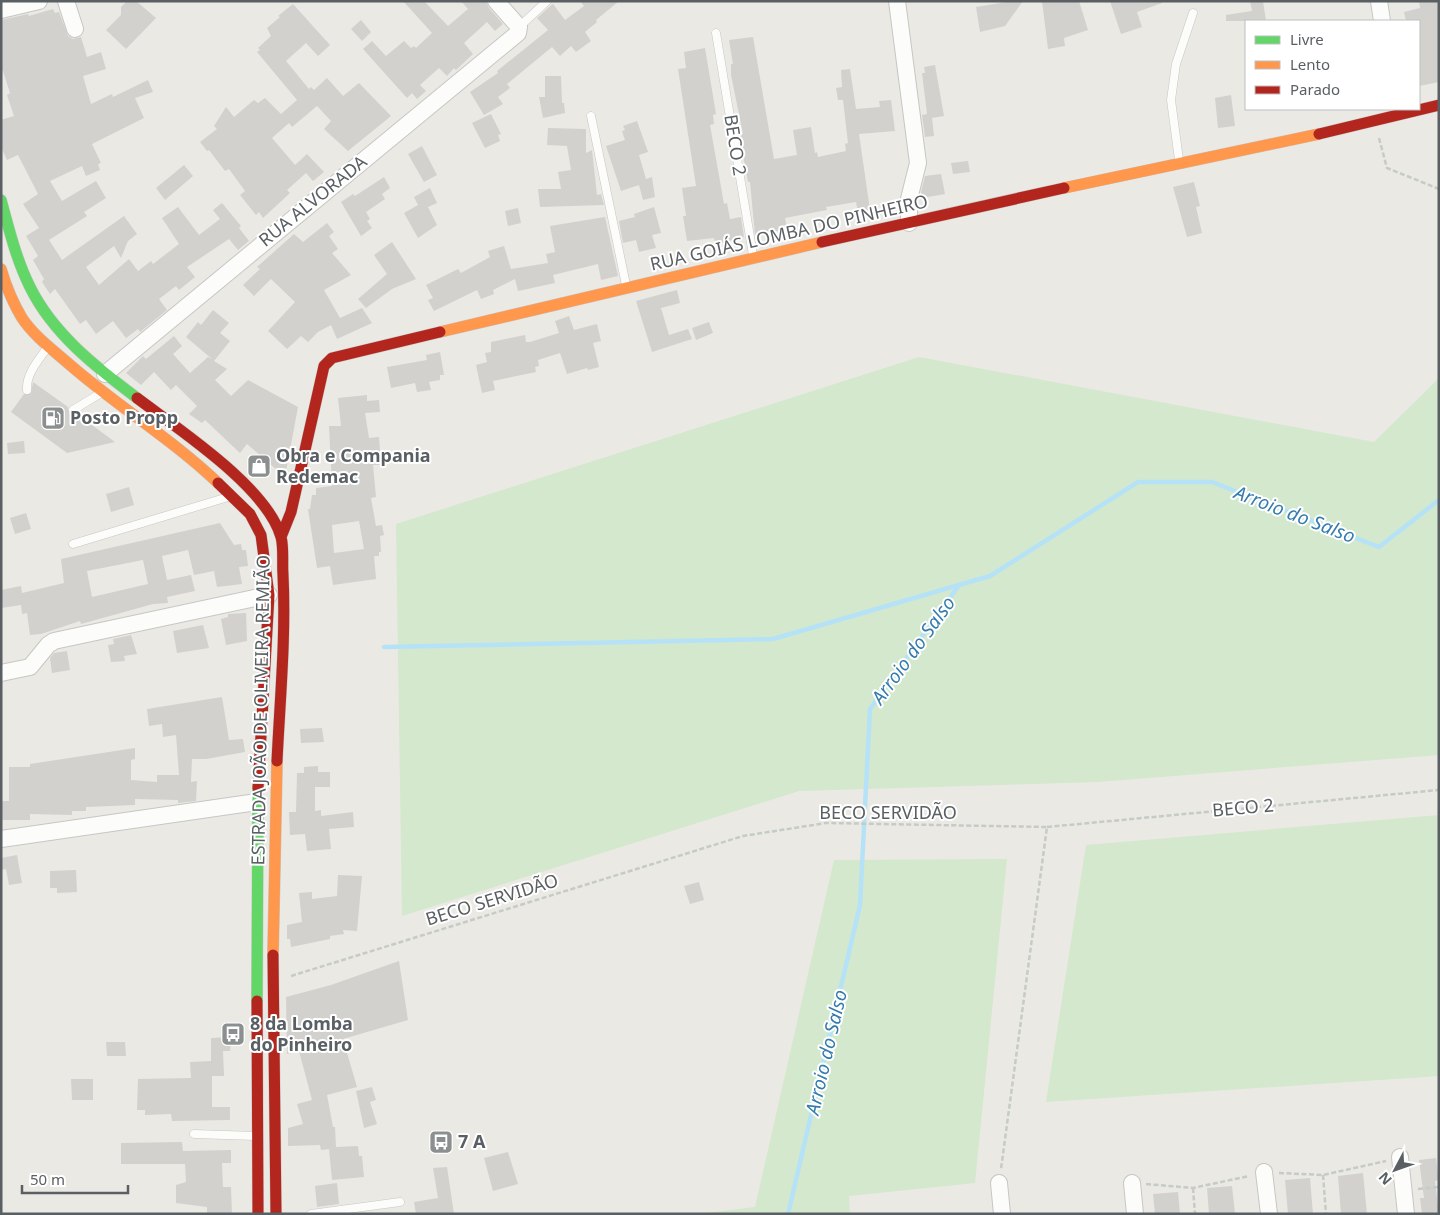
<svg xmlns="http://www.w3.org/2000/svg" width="1440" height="1215" font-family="'Noto Sans',sans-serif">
<rect width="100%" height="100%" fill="#ebe9e4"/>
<path fill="#d3e8cd" d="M919 357 1374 442 1439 378V755L1097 782 799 791 402 916 396 524Z
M1439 815V1076L1046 1102 1086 845Z
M1007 859 975 1183 849 1196 850 1214H697L755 1207 834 860Z"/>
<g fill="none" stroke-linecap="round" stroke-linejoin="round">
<path stroke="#b6e2f7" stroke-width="4.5" d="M384 647 773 639 959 585
M788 1214 860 905 870 709 959 585 990 576 1138 482H1212L1379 547 1439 500"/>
</g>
<path fill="#d2d1ce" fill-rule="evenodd" d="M127 1H136L156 18 126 49 106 30 121 15V7Z
M403 1H424L448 26 468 9 461 1H486L489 8 503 24 495 31 487 22 464 43 473 54 456 70 454 68 447 76 439 68 420 85 426 91 417 99 412 93 407 98 363 49 372 41 386 56 404 41 411 48 414 46 416 48 432 33Z
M580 1H619L596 20 597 22 585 32 591 41 576 52 571 46 560 56 552 47 507 84 510 88 498 97 503 104 484 115 470 92 498 73 497 71 548 30 537 18 548 8 553 4 565 20 584 6Z
M1013 1H1023L1005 26 980 32 976 7Z
M1042 1H1079L1088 30 1064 38 1065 46 1048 49Z
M1110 1H1162V3L1137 12 1142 27 1121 34Z
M1250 1H1263L1266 21H1226V15L1252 11Z
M1419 1H1439V82L1419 86V21H1406L1404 12 1420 8Z
M293 4 330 45 318 56 306 43 286 61 309 89 311 87 314 90 327 78 343 96 359 83 391 116 348 151 324 129 331 121 317 106 292 127 289 123 272 138 295 165 307 154 324 172 313 181 306 173 287 190 290 193 263 218 259 212 256 215 240 195 245 191 229 169 225 171 209 150 207 151 200 142 217 129 214 126 226 107 234 117 254 100 258 103 265 98 281 114 297 100 257 52 260 50 258 48 271 36 267 28 280 17 278 16Z
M53 9 55 13 59 12 68 36 73 39 81 37 87 57 101 52 106 69 83 76 91 104 112 94 113 97 148 80 153 92 135 98 144 118 92 144 101 163 98 164 100 170 86 176 82 166 50 181 62 201 96 181 106 198 84 212 87 216 49 240 62 260 124 216 137 234 128 241 121 258 114 246 86 267 99 285 129 259 138 271 151 261 153 264 179 244 162 218 178 207 199 235 220 219 213 210 222 203 241 226 239 228 249 241 238 250 229 239 187 267 195 277 179 290 176 286 159 299 167 310 140 332 138 329 126 338 113 321 96 334 86 320 80 324 55 289 50 294 42 282 44 279 33 260 38 256 26 236 39 228 23 204 38 194 18 155 7 160 1 147V120L14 116 7 95 10 93 3 71H1V20L28 14 29 16Z
M361 20 371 32 362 41 351 29Z
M753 37 774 159 797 155 793 130 811 127 815 153 817 152 818 157 846 151 845 144 848 143 843 100H838L836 88 842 87 841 70 850 69 856 109 880 107 879 101 891 100 895 131 859 134 870 210 858 212 856 202 826 207 827 210 785 218 787 229 755 235 750 182H748L739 134H743L731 75V64H733L729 40Z
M705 48 716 114 713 115 714 124 710 125 724 204 727 203 730 219 741 217 744 237 723 243H715L714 238 687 241 683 216H686L682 188 696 186 678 69 686 68 684 52Z
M935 65 944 116 932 118 934 136 925 137 922 115 927 114 922 73H925L924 67Z
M545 76H561L562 103H564L565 113 543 118 539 97H545Z
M1231 95 1235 126 1218 128 1215 98Z
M491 114 501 134 498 135 500 141 485 148 472 123Z
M637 121 648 152 639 155 646 179 652 177 655 197 643 200 639 185 621 191 606 146 625 140 622 131 625 130 623 126Z
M548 128 586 129V153L592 150 597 195 601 194 604 205 540 207 538 189H561L558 172 571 170 567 146 547 145Z
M422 146 437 175 424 182 408 154Z
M968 161 970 172 953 174 951 163Z
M184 165 193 176 165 200 156 188Z
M941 174 945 194 922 198 921 192 925 176Z
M384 177 390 188 382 194 385 199 366 212 370 219 367 221 372 228 361 236 341 202 353 194 355 196Z
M1194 182 1200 206 1196 207 1202 233 1187 237 1173 187Z
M430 188 437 203 428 207 437 225 418 238 404 213 418 205 414 197Z
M654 207 661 233 652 235 656 248 639 252 636 240 623 243 619 221 635 217 634 214Z
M518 208 521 223 508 226 505 211Z
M605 217 618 276 601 280 598 264 553 275 555 283 518 291 515 279 493 290 494 294 481 299 477 290 434 311 428 300 433 298 426 285 458 269 461 273 490 257 488 251 504 246 511 269 548 263 546 254 555 252 550 226Z
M327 223 334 232 329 236 338 249 332 253 351 275 324 290 340 318 362 308 372 323 337 339 331 325 318 332 308 342 301 336 287 349 268 331 295 302 271 279 254 296 243 285 260 269 257 267 294 234 303 242Z
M392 242 416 279 392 289 366 308 358 299 387 274 374 255Z
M677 290 680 303 661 308 669 335 688 329 692 339 652 352 636 301Z
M213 310 229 323 220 333 230 341 214 361 227 369 215 380 231 396 248 380 298 407 285 477 247 444 240 453 205 420 202 423 189 414 197 406 176 385 171 390 154 372 141 385 126 373 143 356 146 359 174 336 182 346 173 354 190 373 208 357 212 359 186 337 198 322 201 325Z
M569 316 574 330 597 324 601 341 593 343 599 367 588 370 587 368 567 374 560 353 538 360 539 366 535 367 536 372 493 381 495 390 482 393 476 365 487 362 485 353 491 352V342L525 335 526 342H530L559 333 555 321Z
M709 322 713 333 696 340 692 328Z
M440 352 444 375H440V380L429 382 431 390 417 392 415 383 391 388 387 367 427 360 426 355Z
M33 382 68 407 70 415 77 414 115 442 67 453 11 412 24 394 31 393Z
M367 395V401L379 400 380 412 365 413 369 438 379 437 381 465H373L376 497 371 498 376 526 382 525 384 535 380 536 381 552H379V556H374L376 579 333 585 330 566 317 568 308 509H310L312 495H316V488L332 486 329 426H341L338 398ZM359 521 364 549 334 553 332 525Z
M24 441 25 453 8 454 7 443Z
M129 487 134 505 111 512 106 494Z
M26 513 31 529 15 534 10 518Z
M220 523 234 545 241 544 242 550H246L248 566 239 567 242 584 217 587 214 571 194 575 188 550 162 556 167 580 191 575 195 591 167 597 168 603 153 604 81 624 80 621 41 634 30 635 27 613 22 614 21 605 1 608V590L21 586 22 593 64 583 61 559ZM143 560 148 584 92 597 87 571Z
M246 613 247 641 226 645 221 619 228 617V614Z
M203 625 209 648 177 653 173 631Z
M131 635 137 654 124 656 125 661 111 662 108 645 114 644 113 639Z
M67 651 70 670 52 673 50 658 54 653Z
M222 697 229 740 243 739 245 752 206 759H192L191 782 197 781 196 801 178 803V800L135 799V805L86 807V811H72V815L30 814V820H1V801H9V767H30V764L135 748V759L131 760V780L157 782V775H179L176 735 163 737 162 724 149 726 147 709Z
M322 728 324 742 301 743 300 729Z
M318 766V772H330V787H315V811L321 810V816L353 812 354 827 329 829 331 849 307 851 305 834 290 835 289 812H296L297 773H304V767Z
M17 855 22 883 9 885 6 869 1 870V858Z
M76 870 77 892 57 893V888H50V871Z
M338 875 362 876 357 931 343 930 344 934 330 936V939L291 947 290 939H287V925L302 922 299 893 312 892V899L337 896Z
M699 882 704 900 690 904 684 886Z
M399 961 408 1020 343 1039 357 1087 327 1095 333 1127H335L336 1147 358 1146 359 1156H362L364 1177 332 1180 329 1149 321 1150 320 1145 288 1146V1128L303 1124 297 1104 312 1100 299 1051 287 1054 286 997 331 985Z
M231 1037 230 1051H223L224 1076H212V1107H230V1120L172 1121 171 1114 145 1115V1110H137L138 1079 191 1078 190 1062 211 1061V1038Z
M106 1042H125L126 1056H107Z
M71 1079H93V1100H72Z
M372 1087 376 1100 370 1102 377 1124 364 1128 356 1091Z
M182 1142 183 1151 231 1150V1163H222L223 1187H231L232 1214H207V1207L176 1203V1185L186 1182 185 1164H121V1143Z
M508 1152 518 1184 493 1191 484 1158Z
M1436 1158 1439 1180 1435 1181 1439 1214H1422L1420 1198H1424L1419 1160Z
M447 1167 454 1214H416L414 1202 438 1198 433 1168Z
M1363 1173 1367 1214H1341L1338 1176Z
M1310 1178 1313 1214H1288L1285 1180Z
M337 1183 339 1204 317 1207 315 1186Z
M1232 1186 1235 1214H1209L1207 1188Z
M1178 1192 1180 1214H1155L1153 1194Z"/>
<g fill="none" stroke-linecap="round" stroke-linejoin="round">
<g stroke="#c6c6c5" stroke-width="9">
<path id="lane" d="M519 27 547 1
M716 33 753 255
M591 116 626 285
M1179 160 1171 100 1176 64 1193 13
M27 390C26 374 38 361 47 348
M73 410 101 393
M73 544 228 497
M194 1134 257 1136
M311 1214 400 1202"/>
</g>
<g stroke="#c6c6c5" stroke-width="18">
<path id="street" d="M66 1 75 29
M897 1 918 163 909 199V223
M1379 1 1382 21
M1 10 39 1
M105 374 518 33 519 27 496 1
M1 673 30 667 48 645 54 641 269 595
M1 839 257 802
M1400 1157 1406 1214
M1264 1172 1269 1214
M999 1183 1002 1214
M1132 1183 1135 1214"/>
</g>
<g stroke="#c8c8c8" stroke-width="12">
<path id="fast" d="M1 200C9 229 16 259 30 287 53 334 97 368 137 398
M257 1001 258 788"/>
</g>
<g stroke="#c8c8c8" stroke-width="12">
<path id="slow" d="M1064 188 1319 134
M1 269C6 286 13 303 22 318 34 336 53 350 69 364 117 406 172 439 218 483
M440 332 822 242
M273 955 277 761"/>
</g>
<g stroke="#c8c8c8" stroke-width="12">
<path id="jam" d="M1319 134 1439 105
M822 242 1064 188
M137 398C178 429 267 487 281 537 284 548 282 563 283 575 286 636 280 699 277 761
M218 483 250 514 261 535 269 595 258 788
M281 537 291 512 324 366 332 358 440 332
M273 955 276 1214
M257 1001 258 1214"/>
</g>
<path stroke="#c5cbc7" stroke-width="2.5" stroke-dasharray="5 2.5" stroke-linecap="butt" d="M1379 138 1387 168 1439 189
M1047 827 1439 790
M291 976 743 836 826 823 1047 827 1001 1169
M1279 1173 1323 1175 1386 1161
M1323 1175 1326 1214
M1146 1184 1193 1188 1249 1176
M1193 1188 1195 1214
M1418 1189 1439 1187"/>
<use href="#lane" stroke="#fcfcfb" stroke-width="8"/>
<use href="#street" stroke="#fcfcfb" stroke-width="16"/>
<use href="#fast" stroke="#63d668" stroke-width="11"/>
<use href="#slow" stroke="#ff974d" stroke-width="11"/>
<use href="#jam" stroke="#b3261e" stroke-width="11"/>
</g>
<defs>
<g id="fuel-square" transform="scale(1.25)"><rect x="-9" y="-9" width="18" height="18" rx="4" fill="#8c8f90" stroke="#fff"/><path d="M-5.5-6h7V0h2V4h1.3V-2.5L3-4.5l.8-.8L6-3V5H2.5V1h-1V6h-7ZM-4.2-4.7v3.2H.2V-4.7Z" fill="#fff"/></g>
<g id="shop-square" transform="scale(1.25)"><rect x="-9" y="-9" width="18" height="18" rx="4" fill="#8c8f90" stroke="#fff"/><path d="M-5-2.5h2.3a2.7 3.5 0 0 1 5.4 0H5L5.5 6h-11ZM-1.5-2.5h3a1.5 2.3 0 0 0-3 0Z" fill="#fff"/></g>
<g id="bus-square" transform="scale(1.25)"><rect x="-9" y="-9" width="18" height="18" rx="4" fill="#8c8f90" stroke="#fff"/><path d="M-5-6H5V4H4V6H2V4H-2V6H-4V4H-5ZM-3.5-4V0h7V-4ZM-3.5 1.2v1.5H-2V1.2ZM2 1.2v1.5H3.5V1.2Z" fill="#fff"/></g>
</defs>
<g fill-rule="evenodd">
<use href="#fuel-square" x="53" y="418"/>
<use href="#shop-square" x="259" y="466"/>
<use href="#bus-square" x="233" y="1034"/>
<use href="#bus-square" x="441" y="1142"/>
</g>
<g text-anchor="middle" stroke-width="4" stroke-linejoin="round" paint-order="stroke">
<g font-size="18" fill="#595f63" stroke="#fff">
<text transform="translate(735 145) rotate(81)" y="6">BECO 2</text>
<text transform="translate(313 201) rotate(-39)" y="6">RUA ALVORADA</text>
<text transform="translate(789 233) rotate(-13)" y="6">RUA GOIÁS LOMBA DO PINHEIRO</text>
<text transform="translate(261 710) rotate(-89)" y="6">ESTRADA JOÃO DE OLIVEIRA REMIÃO</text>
<text transform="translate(1243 808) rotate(-5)" y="6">BECO 2</text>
<text x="888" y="819">BECO SERVIDÃO</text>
<text transform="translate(492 900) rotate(-17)" y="6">BECO SERVIDÃO</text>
</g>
<g font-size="18" font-weight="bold" fill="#595f63" stroke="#fff" text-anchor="start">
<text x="70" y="424">Posto Propp</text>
<text x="276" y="462">Obra e Compania<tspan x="276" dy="21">Redemac</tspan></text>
<text x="250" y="1030">8 da Lomba<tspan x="250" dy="21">do Pinheiro</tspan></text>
<text x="458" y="1148">7 A</text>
</g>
<g font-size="19" font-style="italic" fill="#357bae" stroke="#fff">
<text transform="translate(1295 514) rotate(21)" y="7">Arroio do Salso</text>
<text transform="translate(913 650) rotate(-54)" y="7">Arroio do Salso</text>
<text transform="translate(826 1052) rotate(-77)" y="7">Arroio do Salso</text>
</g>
</g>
<rect width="1440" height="1215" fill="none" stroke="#595f63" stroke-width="5"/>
<rect x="1245" y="20" width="175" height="90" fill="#ffffff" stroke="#bdbfc1"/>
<rect x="1255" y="36" width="25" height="8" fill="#63d668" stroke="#bdbfc1"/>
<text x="1290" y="45" font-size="15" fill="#595f63">Livre</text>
<rect x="1255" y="61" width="25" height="8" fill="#ff974d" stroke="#bdbfc1"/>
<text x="1290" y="70" font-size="15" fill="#595f63">Lento</text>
<rect x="1255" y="86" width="25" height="8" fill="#b3261e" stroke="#bdbfc1"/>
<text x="1290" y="95" font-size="15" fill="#595f63">Parado</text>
<g transform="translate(1395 1170) rotate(229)" stroke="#ffffff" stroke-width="4" paint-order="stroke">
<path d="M0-4L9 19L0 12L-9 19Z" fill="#595f63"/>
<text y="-8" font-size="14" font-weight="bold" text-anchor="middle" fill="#595f63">N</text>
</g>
<path d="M22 1185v8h106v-8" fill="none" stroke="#595f63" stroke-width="2.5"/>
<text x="30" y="1185" font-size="15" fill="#595f63" stroke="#ffffff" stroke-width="4" paint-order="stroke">50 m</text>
</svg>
